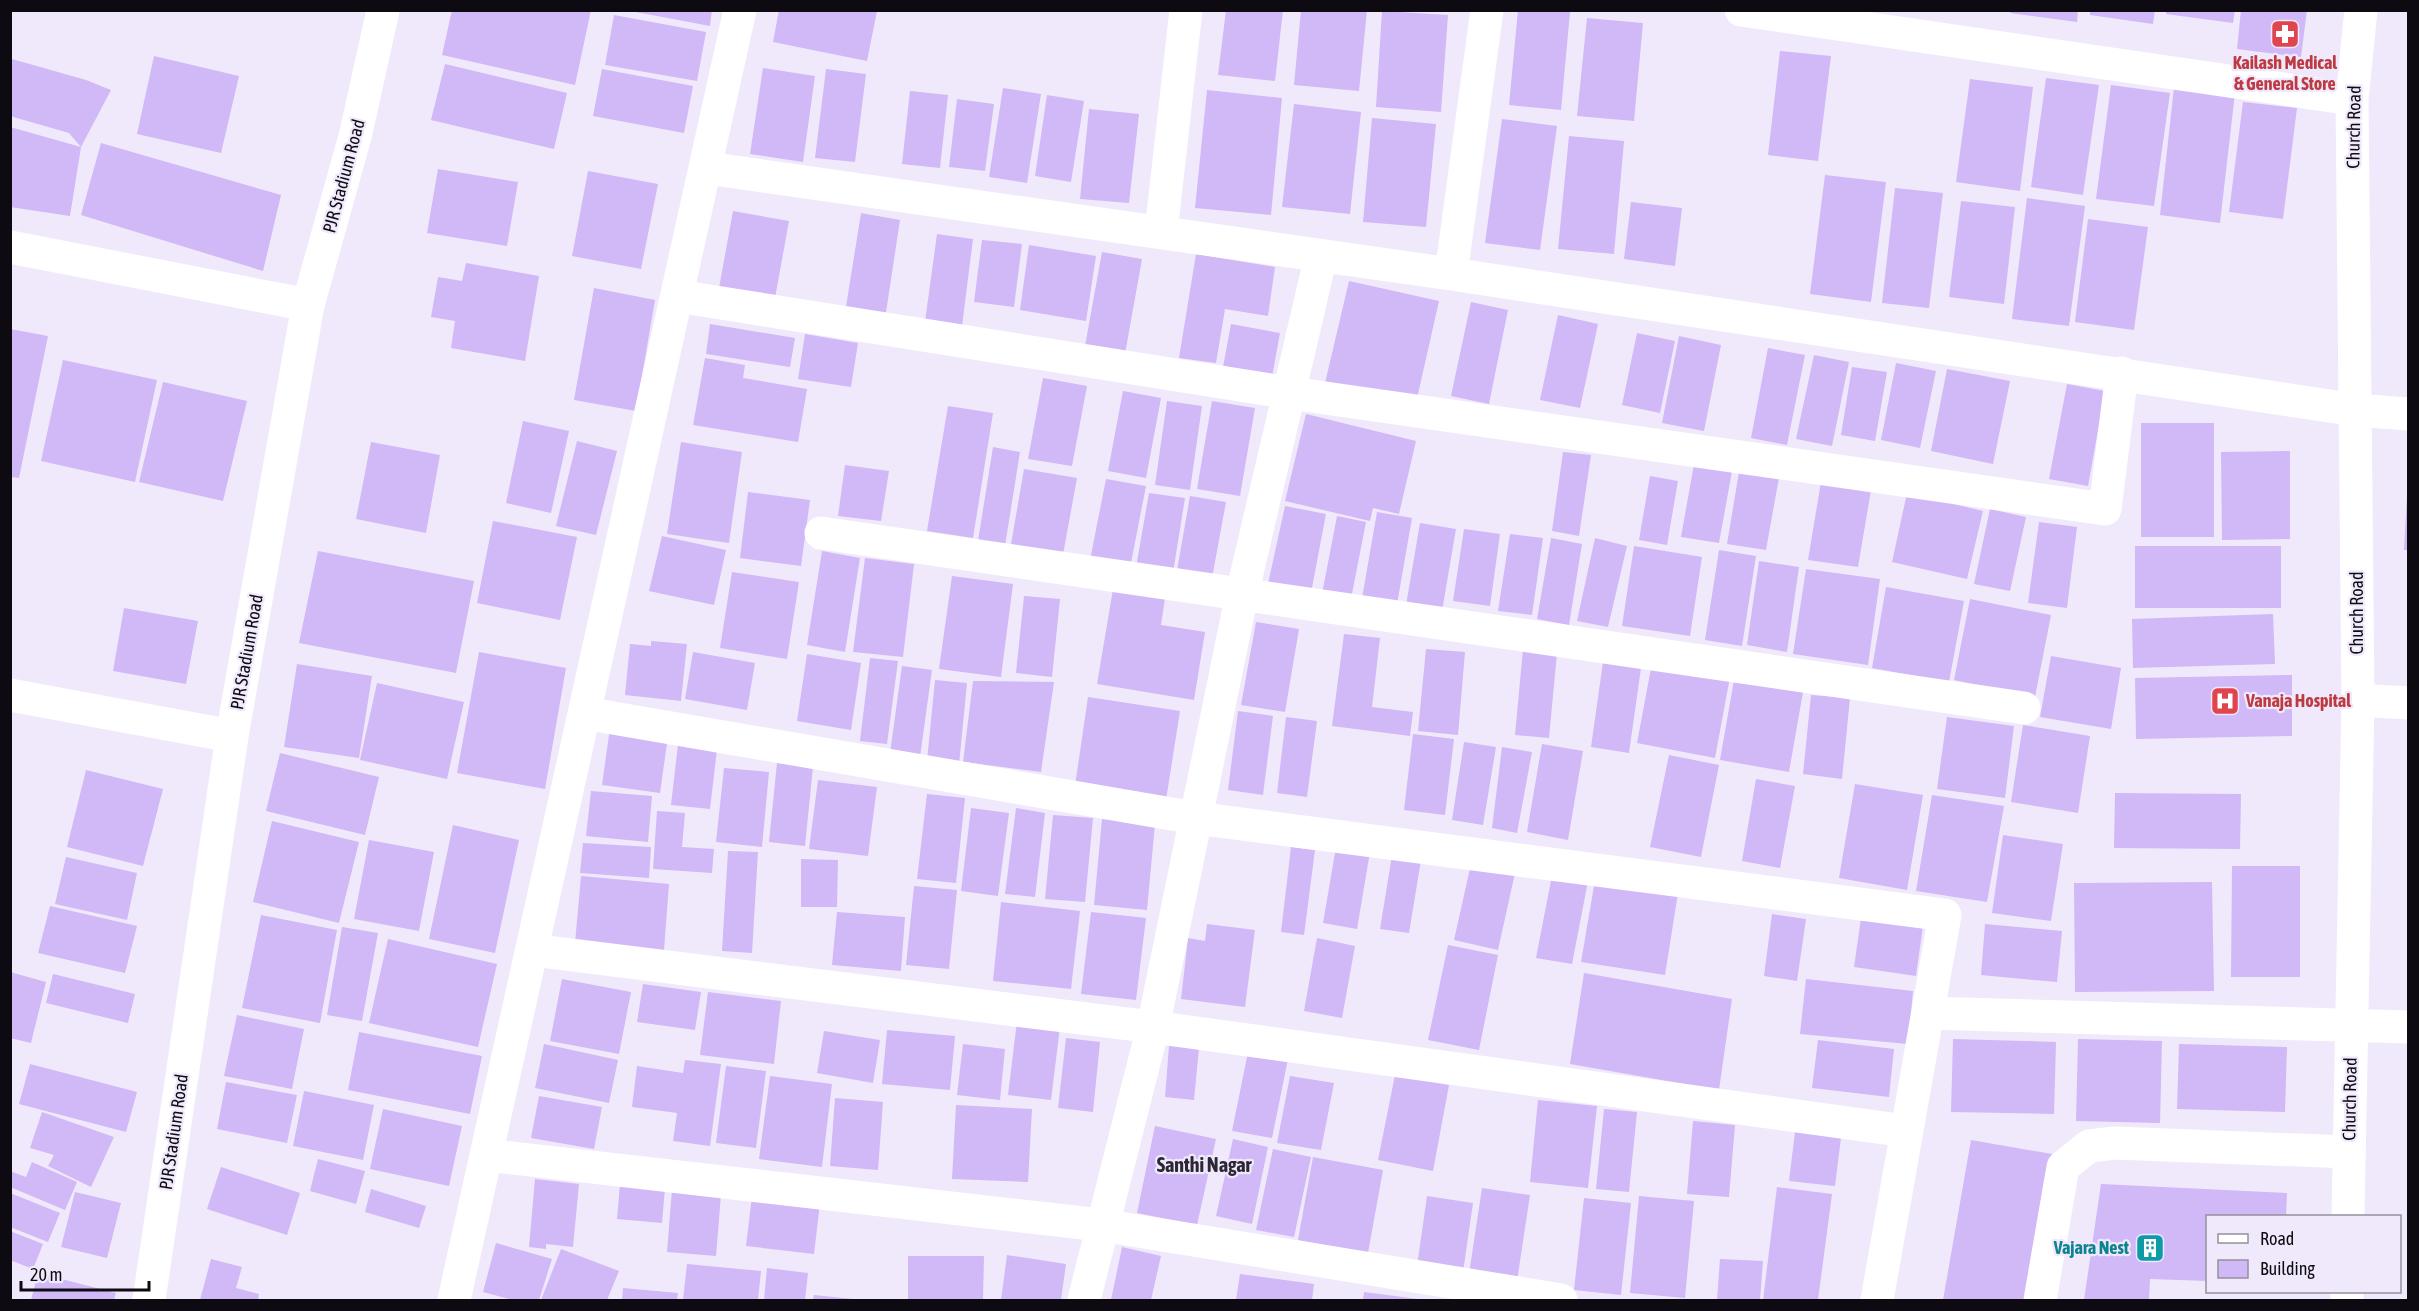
<svg xmlns="http://www.w3.org/2000/svg" width="2419" height="1311" font-family="'Asap Condensed',sans-serif">
<rect width="100%" height="100%" fill="#f0e9fb"/>
<path fill="#d1b8f6" d="M452 10H591L575 85 442 55Z
M625 10H712L710 26Z
M779 10 877 11 867 61 773 42Z
M1226 10H1283L1275 81 1218 75Z
M1301 10H1367L1359 91 1294 85Z
M1518 10 1570 12 1561 110 1509 105Z
M2011 10H2078L2077 22 2010 13Z
M2090 10H2155L2153 24 2090 15Z
M2167 10H2235L2233 23 2166 14Z
M2241 10H2307L2301 57 2237 49Z
M1382 11 1448 15 1441 112 1376 107Z
M614 15 706 32 697 81 605 65Z
M1587 18 1643 23 1634 121 1577 116Z
M1780 51 1831 56 1818 161 1768 155Z
M154 56 239 76 221 153 137 134Z
M12 59 86 80 111 90 81 147 69 133 10 116Z
M445 64 567 93 554 149 431 120Z
M763 68 815 76 803 162 750 154Z
M602 69 693 86 684 133 593 116Z
M826 69 866 74 855 162 815 158Z
M2046 78 2099 85 2083 195 2031 187Z
M1970 79 2033 87 2020 191 1956 182Z
M2111 85 2170 93 2154 206 2096 199Z
M2174 87 2235 93 2220 223 2160 215Z
M1003 88 1041 94 1027 183 989 177Z
M1207 90 1282 98 1271 215 1195 208Z
M910 91 948 95 940 168 902 164Z
M1047 95 1084 101 1071 182 1035 176Z
M957 99 994 104 985 171 949 167Z
M2243 102 2297 108 2283 219 2229 212Z
M1294 104 1361 112 1350 214 1282 207Z
M1089 109 1139 114 1129 203 1080 199Z
M1372 118 1436 124 1426 227 1363 222Z
M1502 119 1557 126 1540 250 1485 243Z
M10 127 81 147 70 216 10 207Z
M1569 136 1624 141 1614 254 1558 249Z
M101 143 281 195 263 271 81 215Z
M438 169 518 182 507 246 427 233Z
M588 171 658 184 641 269 572 256Z
M1825 175 1886 182 1871 302 1810 294Z
M1895 188 1943 193 1929 308 1882 303Z
M2027 198 2085 206 2069 326 2012 319Z
M1961 201 2015 207 2004 304 1949 297Z
M1631 202 1682 208 1675 266 1624 259Z
M733 211 789 221 775 298 719 288Z
M861 213 900 220 885 319 845 313Z
M2088 219 2148 227 2134 330 2075 322Z
M937 234 973 239 961 334 924 329Z
M982 240 1022 244 1014 307 974 302Z
M1029 245 1096 256 1086 321 1020 310Z
M1102 252 1142 259 1125 354 1085 346Z
M1196 254 1275 267 1268 316 1225 309 1216 363 1179 358Z
M466 263 539 276 525 361 451 348 455 321 431 317 438 277 462 281Z
M1349 281 1439 301 1416 403 1325 383Z
M594 288 655 300 636 411 574 400Z
M1471 302 1508 310 1489 404 1451 396Z
M1558 315 1598 324 1580 408 1540 400Z
M710 324 795 338 790 367 706 354Z
M1231 324 1280 333 1272 377 1223 367Z
M10 329 48 336 19 478 10 477Z
M1637 333 1675 341 1660 413 1622 405Z
M805 334 858 343 851 387 798 379Z
M1679 336 1721 345 1704 431 1662 423Z
M1768 348 1805 355 1787 445 1751 438Z
M1814 355 1849 362 1832 446 1796 439Z
M705 358 745 365 743 378 807 389 798 442 693 425Z
M63 360 157 380 135 482 41 461Z
M1896 363 1936 371 1920 448 1881 440Z
M1852 367 1887 372 1875 441 1841 435Z
M1947 369 2010 381 1993 464 1931 451Z
M1043 378 1087 386 1072 466 1028 459Z
M163 382 247 401 223 501 139 482Z
M2067 384 2105 391 2088 486 2049 479Z
M1123 391 1161 398 1146 478 1108 471Z
M1167 401 1202 406 1190 490 1155 485Z
M1212 401 1255 408 1240 496 1197 489Z
M948 406 993 413 973 538 927 531Z
M1306 414 1416 441 1399 514 1373 508 1370 521 1285 501Z
M523 421 569 431 551 513 506 503Z
M2141 423H2214V537H2141Z
M577 441 617 451 596 535 556 526Z
M371 442 440 455 426 533 356 519Z
M681 442 742 452 729 543 667 534Z
M993 447 1020 452 1005 546 978 541Z
M2290 451V539L2222 540 2221 452Z
M1563 452 1591 455 1579 536 1552 531Z
M1694 464 1732 471 1719 543 1681 537Z
M845 465 889 471 881 521 838 516Z
M1740 466 1780 472 1766 550 1727 544Z
M1024 469 1077 478 1062 560 1010 550Z
M1650 476 1678 481 1667 545 1639 540Z
M1106 479 1146 486 1130 568 1090 560Z
M1821 482 1871 490 1858 567 1808 560Z
M748 492 810 500 801 566 740 558Z
M1149 493 1185 498 1172 579 1135 573Z
M1907 493 1983 511 1967 579 1892 562Z
M2407 495H2408V550H2404Z
M1190 496 1226 502 1210 589 1175 582Z
M1285 506 1326 514 1311 593 1268 584Z
M1990 509 2026 517 2010 591 1974 584Z
M1377 512 1412 518 1396 610 1361 604Z
M1337 516 1366 522 1350 604 1321 599Z
M493 521 577 537 560 620 477 603Z
M2039 522 2077 527 2067 608 2028 603Z
M1420 523 1456 529 1441 617 1405 611Z
M1464 529 1500 534 1490 606 1453 601Z
M1510 534 1543 538 1532 615 1498 611Z
M662 536 726 550 714 605 649 591Z
M1551 538 1582 544 1569 625 1537 619Z
M1595 538 1627 546 1608 627 1577 621Z
M1634 546 1702 557 1690 636 1622 626Z
M2135 546H2281V608H2135Z
M1719 550 1756 556 1742 646 1705 640Z
M318 551 474 581 456 673 299 643Z
M822 551 860 558 845 652 807 645Z
M865 558 914 564 903 657 853 652Z
M1759 561 1799 567 1787 652 1747 645Z
M1806 569 1880 579 1868 665 1793 654Z
M732 572 799 582 787 659 720 648Z
M952 576 1013 584 1001 677 939 669Z
M1886 587 1964 601 1949 682 1872 668Z
M1113 589 1165 598 1161 625 1205 632 1194 700 1097 684Z
M1024 596 1060 599 1052 677 1016 673Z
M1970 599 2051 615 2035 697 1954 680Z
M124 608 198 621 186 684 113 671Z
M2273 614 2275 664 2133 668 2132 619Z
M1256 622 1299 629 1285 712 1241 705Z
M1344 634 1380 638 1372 707 1413 712 1410 736 1332 726Z
M651 641 687 644 681 701 625 695 630 644 651 646Z
M1426 649 1465 652 1458 735 1418 731Z
M1523 649 1557 653 1549 738 1515 735Z
M479 652 566 668 545 789 457 773Z
M693 652 755 663 747 710 685 699Z
M807 654 861 663 851 730 797 721Z
M2051 656 2121 668 2111 729 2040 717Z
M870 658 898 661 887 744 860 741Z
M1603 662 1641 668 1629 753 1591 747Z
M1652 663 1730 677 1715 758 1637 743Z
M297 664 372 676 359 758 284 747Z
M902 666 932 670 920 757 890 753Z
M2292 675V736L2136 739 2135 678Z
M935 680 967 683 959 765 927 761Z
M1734 680 1803 692 1789 772 1720 760Z
M973 681 1054 682 1041 772 963 762Z
M377 683 464 702 447 779 360 760Z
M1811 695 1850 698 1842 779 1803 774Z
M1088 697 1180 711 1166 800 1075 786Z
M1238 711 1273 716 1263 795 1228 790Z
M1286 717 1317 721 1307 797 1277 793Z
M1947 717 2014 726 2005 798 1937 789Z
M2023 725 2090 736 2078 813 2011 802Z
M610 728 668 736 660 793 602 785Z
M1413 734 1454 739 1445 815 1404 810Z
M679 736 718 741 710 809 671 805Z
M1464 742 1496 747 1483 825 1452 820Z
M1542 744 1583 751 1568 840 1527 832Z
M1502 747 1532 752 1517 833 1492 828Z
M280 753 379 777 365 835 266 811Z
M1669 755 1719 765 1701 857 1650 847Z
M777 763 813 767 805 846 769 842Z
M724 768 769 772 762 847 716 842Z
M86 770 163 789 143 866 67 847Z
M1756 779 1795 786 1780 868 1742 861Z
M818 780 877 787 868 856 809 849Z
M1855 784 1923 795 1907 890 1839 878Z
M591 791 652 796 648 842 586 836Z
M2115 793 2241 794 2240 849 2114 848Z
M927 794 965 798 956 883 917 879Z
M1932 795 2004 806 1987 902 1916 891Z
M971 808 1009 813 998 896 961 891Z
M1016 808 1045 813 1035 897 1005 894Z
M657 811 685 813 682 847 714 849 712 873 653 869Z
M1053 815 1093 818 1085 902 1045 899Z
M1102 819 1155 824 1147 910 1094 905Z
M272 821 359 842 339 923 253 902Z
M453 825 519 840 495 953 429 939Z
M2003 835 2063 844 2051 921 1992 913Z
M369 840 434 852 419 931 354 919Z
M583 843 651 847 649 878 580 873Z
M1291 847 1315 850 1304 935 1281 932Z
M1336 847 1370 852 1357 929 1323 923Z
M1393 849 1422 854 1409 933 1380 929Z
M728 851 758 852 752 953 722 951Z
M66 857 137 873 127 920 55 904Z
M801 859 838 860 837 907H801Z
M1471 864 1515 873 1498 950 1454 940Z
M2232 866H2300V977H2231Z
M1553 870 1589 876 1572 964 1536 958Z
M581 876 669 884 664 950 575 943Z
M1595 880 1678 893 1665 975 1581 962Z
M2212 882 2214 991 2075 992 2074 883Z
M914 886 957 890 949 969 906 965Z
M1001 902 1080 911 1071 989 993 981Z
M50 906 137 926 125 973 38 953Z
M837 912 905 917 901 971 832 965Z
M1091 912 1146 918 1136 1000 1081 994Z
M1772 914 1806 919 1797 981 1764 976Z
M261 915 337 930 320 1023 242 1008Z
M1861 918 1923 926 1916 976 1854 967Z
M1207 924 1255 930 1245 1007 1181 999 1188 938 1205 941Z
M1985 924 2062 931 2057 982 1981 975Z
M342 927 378 933 362 1021 327 1015Z
M1317 938 1355 946 1342 1018 1304 1011Z
M388 939 497 964 478 1047 369 1023Z
M1448 945 1498 955 1479 1050 1428 1040Z
M10 972 46 982 31 1043 10 1038Z
M1584 973 1732 999 1719 1090 1570 1064Z
M53 974 135 994 128 1023 46 1003Z
M562 979 631 992 619 1054 550 1041Z
M1806 979 1913 991 1908 1044 1800 1034Z
M643 984 701 992 695 1030 637 1022Z
M708 992 781 1001 774 1064 700 1055Z
M237 1015 304 1029 292 1089 224 1076Z
M1017 1021 1060 1027 1051 1100 1008 1095Z
M887 1030 955 1036 950 1090 882 1084Z
M824 1031 880 1040 873 1083 817 1073Z
M359 1032 482 1056 470 1114 348 1090Z
M1066 1038 1100 1042 1093 1112 1058 1108Z
M1953 1039 2056 1042 2054 1114 1951 1112Z
M2078 1039 2162 1041 2160 1123 2076 1121Z
M1818 1040 1894 1049 1889 1097 1812 1088Z
M544 1044 618 1060 609 1103 535 1088Z
M963 1044 1005 1049 1000 1100 957 1095Z
M2179 1044 2287 1047 2285 1112 2177 1109Z
M1169 1046 1199 1048 1194 1100 1165 1097Z
M1248 1052 1288 1059 1272 1138 1232 1131Z
M685 1060 721 1064 710 1146 673 1141 677 1113 632 1107 637 1066 683 1073Z
M30 1064 137 1092 126 1132 19 1104Z
M726 1066 766 1071 756 1148 716 1143Z
M1395 1075 1449 1085 1433 1171 1378 1160Z
M770 1076 832 1084 822 1167 759 1159Z
M1290 1076 1334 1083 1321 1150 1277 1143Z
M226 1082 297 1095 287 1143 217 1129Z
M304 1091 374 1105 363 1160 293 1146Z
M539 1096 602 1107 594 1149 531 1138Z
M835 1098 883 1102 878 1170 830 1166Z
M1538 1100 1597 1106 1588 1188 1530 1182Z
M956 1105 1032 1109 1028 1182 952 1179Z
M383 1109 462 1126 449 1186 370 1169Z
M1604 1109 1637 1112 1629 1192 1596 1189Z
M42 1112 114 1137 91 1187 48 1166 54 1155 30 1148Z
M1693 1121 1735 1125 1729 1197 1687 1194Z
M1155 1126 1216 1139 1197 1225 1137 1213Z
M1795 1132 1841 1138 1835 1186 1789 1181Z
M1233 1139 1268 1147 1252 1224 1216 1216Z
M1971 1140 2052 1154 2026 1300H1943Z
M1273 1149 1311 1157 1294 1237 1256 1230Z
M1313 1157 1383 1170 1368 1253 1298 1240Z
M318 1159 365 1171 356 1204 310 1191Z
M32 1162 77 1182 65 1210 10 1187V1171L26 1177Z
M221 1167 300 1193 287 1235 207 1209Z
M535 1179 579 1184 573 1247 546 1244V1249L529 1247Z
M620 1184 665 1188 662 1223 617 1219Z
M2101 1184 2287 1193 2286 1216H2208V1281L2150 1279 2149 1300H2084Z
M1777 1187 1832 1194 1818 1300H1763Z
M1482 1188 1530 1195 1517 1281 1469 1274Z
M371 1189 426 1206 419 1228 365 1212Z
M672 1189 721 1194 716 1256 667 1252Z
M75 1192 121 1203 107 1258 61 1247Z
M10 1193 60 1213 48 1242 10 1227Z
M752 1196 820 1203 814 1254 746 1246Z
M1427 1196 1473 1203 1463 1272 1417 1266Z
M1639 1196 1694 1201 1685 1298 1630 1293Z
M1584 1198 1631 1203 1621 1295 1574 1290Z
M10 1231 43 1244 33 1269 10 1260Z
M496 1243 552 1259 539 1300H513L483 1292Z
M1122 1247 1161 1256 1151 1300H1111Z
M561 1249 619 1271 607 1300H541Z
M1007 1255 1066 1264 1061 1300H1001Z
M908 1256H984L983 1300H908Z
M211 1259 242 1267 236 1288 259 1294 258 1300H200Z
M1720 1259 1763 1261 1760 1300H1717Z
M687 1264 761 1271 758 1300H683Z
M767 1268 808 1273 805 1300H764Z
M38 1273 116 1293 114 1300H31Z
M1240 1274 1314 1284 1312 1300H1236Z
M623 1288 678 1293 677 1300H622Z
M1364 1292 1418 1299V1300H1363Z
M814 1295 853 1299V1300H813Z"/>
<g fill="none" stroke-linecap="round" stroke-linejoin="round">
<path stroke="#fff" stroke-width="33" d="M1741 10 2352 99
M707 168 1451 274 2356 410 2408 414
M1161 232 1186 10
M10 247 308 305
M1451 274 1487 10
M677 296 1290 393 2105 509 2122 373
M821 533 2024 708
M10 695 232 736
M2358 700 2408 703
M584 713 1195 818 1945 915 1877 1300
M532 950 1153 1027 1906 1131
M1928 1013 2408 1027
M486 1155 1101 1225 1561 1300
M2348 1216 2358 700 2352 99 2361 10
M454 1300 740 10
M1084 1300 1153 1027 1242 594 1321 256
M2040 1300 2063 1167 2089 1146 2115 1143 2349 1152
M2347 1300V1292"/>
<path stroke="#fff" stroke-width="33" d="M149 1300 232 736 308 305 356 133 383 10"/>
</g>
<defs>
<g id="pharmacy-square" transform="scale(1.5)"><rect x="-9" y="-9" width="18" height="18" rx="4" fill="#e0444e" stroke="#f0e9fb"/><path d="M-2-6h4v4h4v4h-4v4h-4v-4h-4v-4h4Z" fill="#fff"/></g>
<g id="hospital-square" transform="scale(1.5)"><rect x="-9" y="-9" width="18" height="18" rx="4" fill="#e0444e" stroke="#f0e9fb"/><path d="M-5-5h3v3.5h4V-5h3V5h-3V1.5h-4V5h-3Z" fill="#fff"/></g>
<g id="building-square" transform="scale(1.5)"><rect x="-9" y="-9" width="18" height="18" rx="4" fill="#0f9aa8" stroke="#f0e9fb"/><path d="M-4-6H4V6H1V3H-1V6H-4ZM-2.5-4.3h1.7v1.8h-1.7ZM.8-4.3h1.7v1.8H.8ZM-2.5-1h1.7V.8h-1.7ZM.8-1h1.7V.8H.8Z" fill="#fff"/></g>
</defs>
<g fill-rule="evenodd">
<use href="#pharmacy-square" x="2285" y="34"/>
<use href="#hospital-square" x="2225" y="701"/>
<use href="#building-square" x="2150" y="1248"/>
</g>
<g text-anchor="middle" stroke-width="4.5" stroke-linejoin="round" paint-order="stroke">
<g font-size="18" font-weight="bold" fill="#be3a42" stroke="#f0e9fb">
<text x="2285" y="69">Kailash Medical<tspan x="2285" dy="21">&amp; General Store</tspan></text>
<text x="2246" y="707" text-anchor="start">Vanaja Hospital</text>
</g>
<g font-size="18" fill="#0d0b11" stroke="#f0e9fb">
<text transform="translate(2354 127) rotate(-89)" y="6">Church Road</text>
<text transform="translate(344 176) rotate(-75)" y="6">PJR Stadium Road</text>
<text transform="translate(2357 613) rotate(-90)" y="6">Church Road</text>
<text transform="translate(247 652) rotate(-80)" y="6">PJR Stadium Road</text>
<text transform="translate(2350 1099) rotate(-89)" y="6">Church Road</text>
<text transform="translate(174 1132) rotate(-82)" y="6">PJR Stadium Road</text>
</g>
<g font-size="18" font-weight="bold" fill="#0d838f" stroke="#f0e9fb" text-anchor="end">
<text x="2129" y="1254">Vajara Nest</text>
</g>
<g font-size="20" font-weight="bold" fill="#2c2734" stroke="#f0e9fb">
<text x="1204" y="1172">Santhi Nagar</text>
</g>
</g>
<rect width="2419" height="1311" fill="none" stroke="#0d0b11" stroke-width="24"/>
<rect x="2206" y="1215" width="195" height="78" fill="#f0e9fb" stroke="#95909d" stroke-width="1.5"/>
<rect x="2218" y="1234" width="30" height="9" fill="#ffffff" stroke="#95909d" stroke-width="1.5"/>
<text x="2260" y="1245" font-size="18" fill="#0d0b11">Road</text>
<rect x="2218" y="1260" width="30" height="18" fill="#d1b8f6" stroke="#95909d" stroke-width="1.5"/>
<text x="2260" y="1275" font-size="18" fill="#0d0b11">Building</text>
<path d="M21 1281v9h128v-9" fill="none" stroke="#0d0b11" stroke-width="3"/>
<text x="30" y="1281" font-size="18" fill="#0d0b11" stroke="#f0e9fb" stroke-width="4.5" paint-order="stroke">20 m</text>
</svg>
